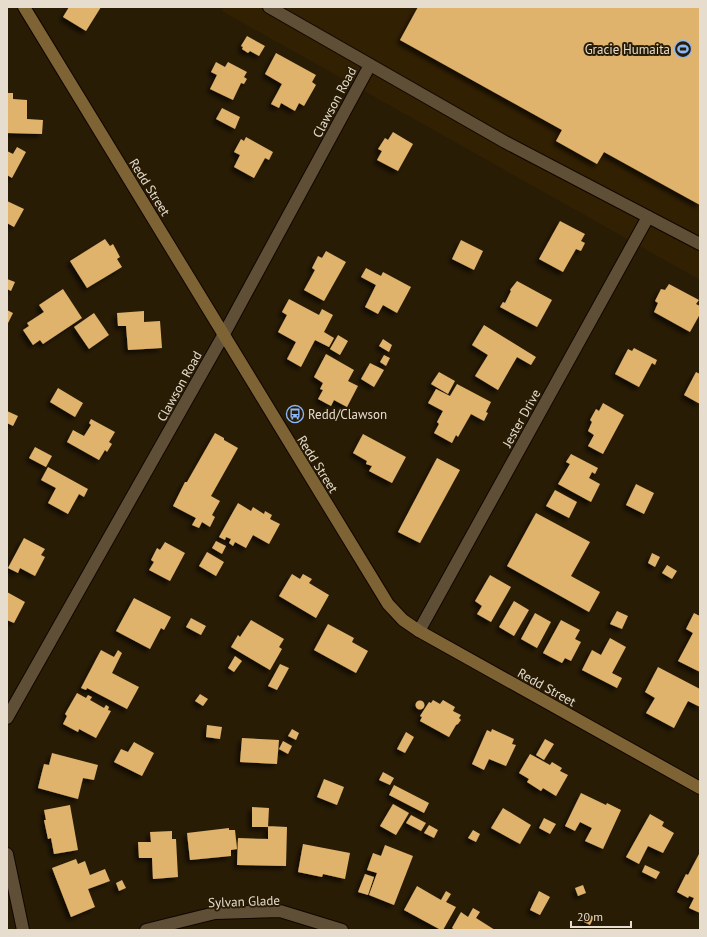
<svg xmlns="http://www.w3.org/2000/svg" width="707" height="937" font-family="'PT Sans',sans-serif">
<defs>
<filter id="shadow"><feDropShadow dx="-3.5" dy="3.5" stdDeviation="2" flood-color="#0009"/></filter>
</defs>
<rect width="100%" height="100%" fill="#291c05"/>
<path fill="#322002" d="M224 7H700V280L222 11Z"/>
<path fill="#e0b36d" filter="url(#shadow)" d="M69 7H101L86 31 63 17Z
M418 7H700V205L604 152 597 164 556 141 562 130 400 40Z
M247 36 265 46 259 56 250 51 248 53 242 49 243 47 241 46Z
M276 53 316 75 312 82 316 85 304 106 299 103 295 111 281 103 279 108 271 104 282 84 265 74Z
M216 62 225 67 228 62 247 72 244 77 247 79 244 84 241 83 233 100 210 89 217 75 211 72Z
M7 93H13V99L27 100V119L43 120 42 134 7 133Z
M222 108 240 117 235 129 216 119Z
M393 132 413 144 398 171 377 160 382 151 378 149 385 138 388 140Z
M246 137 273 152 269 160 265 158 254 178 234 167 240 155 234 152 241 139 244 141Z
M17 147 26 152 12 178 7 175V151L13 154Z
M7 201 24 209 14 227 7 223Z
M560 221 585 234 581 241 585 243 581 251 576 249 563 272 539 259Z
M105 239 110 246 113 244 120 257 117 259 122 267 87 288 70 261Z
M461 240 483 251 474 270 452 259Z
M326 251 346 262 324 301 304 290 315 270 312 268 318 256 322 258Z
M366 268 381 276 383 272 411 287 397 313 383 305 378 314 365 307 376 285 361 277Z
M7 279 15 282 11 291 7 289Z
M517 281 552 300 537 327 500 307 503 302 505 303 511 291 510 290Z
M669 284 699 300 696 304 700 306V314L690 332 654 312 658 303 655 301 661 289 665 290Z
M63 289 82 318 43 344 40 340 33 345 23 330 29 326 27 323 44 312 39 305Z
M289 299 319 315 322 309 333 315 324 332 334 338 329 347 315 340 301 367 287 359 296 342 278 332 287 315 282 312Z
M7 310 13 313 7 325Z
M144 311V322L160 321 162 348 128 350 126 326H118L117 313Z
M94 313 109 335 89 349 74 327Z
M484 325 536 357 531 365 517 357 498 390 475 376 488 355 472 345Z
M338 335 348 341 340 355 330 349Z
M383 339 392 345 389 352 379 346Z
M634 348 657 360 655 365 652 363 639 387 615 374 628 349 632 351Z
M326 354 354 370 348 381 358 386 347 407 334 400 331 406 318 399 323 390 320 389 323 383 314 377Z
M384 355 390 358 386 366 380 362Z
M370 363 384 370 374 387 361 379Z
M439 372 455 381 448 394 431 384Z
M696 372 700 374V404L684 395Z
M457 384 491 402 486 412 488 413 484 421 471 414 458 437 456 435 452 443 434 433 439 424 437 422 443 411 428 403 436 389 450 396Z
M58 388 83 403 75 417 50 402Z
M603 403 624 415 603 454 588 446 594 435 588 431 592 422 590 420 596 409 599 411Z
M7 411 18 416 13 426 7 423Z
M91 419 115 432 109 442 112 444 107 452 105 450 99 460 67 442 73 430 84 436 91 425 89 423Z
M215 433 224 438V440L238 448 211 496 220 501 212 515 215 517 210 527 202 522 199 528 192 525 196 518 173 506 185 482H187Z
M363 434 406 457 392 483 369 471 372 466 366 464 367 461 353 453Z
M35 447 52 456 46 467 29 458Z
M571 454 598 468 595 474 592 472 589 478 600 484 591 502 558 484 570 464 566 462Z
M437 458 460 470 420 543 398 532Z
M48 467 88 489 84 497 79 494 68 514 48 503 56 488 41 480Z
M636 484 654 493 644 514 626 505Z
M555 490 577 502 569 518 546 506Z
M238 503 251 511 253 507 264 514 265 511 272 515 270 519 280 524 269 544 253 535 246 548 235 542 233 546 229 543 231 539 226 537 225 540 219 537Z
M536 513 590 542 571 576 600 592 589 612 507 566Z
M24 538 45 549 41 555 45 557 35 576 20 568 18 573 8 568Z
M216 541 226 546 222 554 212 548Z
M165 542 185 553 170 581 149 570 154 562 151 560 157 548 160 550Z
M207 552 224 562 216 576 199 566Z
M652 553 660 557 655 567 648 563Z
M667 565 677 571 672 579 662 573Z
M292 574 300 579 303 574 312 579 309 583 329 595 316 618 279 596Z
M490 575 511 587 491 622 477 614 482 606 475 601Z
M7 592 25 602 14 623 7 620Z
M134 598 171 617 164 630 161 628 150 649 116 631Z
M514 601 529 610 514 636 499 627Z
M617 611 628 616 622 629 610 624Z
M535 613 551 622 537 648 521 639Z
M694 613 700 616V672L678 661 693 633 686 629Z
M191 618 206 626 201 635 186 627Z
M251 620 284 639 279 647 282 649 270 670 231 647 238 635 240 637Z
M561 620 580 630 575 639 581 642 571 661 565 658 562 663 543 653Z
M328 624 354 638 352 642 368 651 356 673 314 650Z
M610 638 626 647 612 673 622 678 617 688 582 670 592 650 601 655Z
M101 650 114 657 118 650 122 653 112 673 139 687 127 709 87 688 86 690 81 688Z
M235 656 242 661 234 672 228 668Z
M280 664 289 668 277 690 268 686Z
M658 667 700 689V707L688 701 674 728 646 713 655 698 645 692Z
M77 693 86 698 88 695 92 697 90 700 104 708 106 705 109 707 108 710 111 711 96 738 79 729 78 732 63 724 67 716 65 714Z
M200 694 208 699 203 706 195 701Z
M433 700 440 704 443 700 455 707 453 711 461 715 459 718 461 720 458 724 456 725 449 737 420 721 422 717 420 716 429 702 431 703Z
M415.5 705a4.5 4.5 0 1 1 9 0a4.5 4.5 0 1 1-9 0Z
M207 725 222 727 220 739 206 737Z
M292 729 299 733 296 740 288 736Z
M492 729 514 739 512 744 516 745 506 766 489 759 484 770 472 764 487 730 491 732Z
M406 732 414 737 405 753 397 749Z
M242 738 279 740 277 764 240 762Z
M545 739 554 744 544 760 536 755Z
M283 741 292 746 288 754 279 749Z
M134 742 154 753 142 776 114 762 121 749 128 752Z
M52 753 98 765 94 780 83 778 78 799 38 788 44 764 49 765Z
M530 754 550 765 552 762 562 768 560 771 568 775 556 796 543 788 541 791 527 782 529 779 519 773Z
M383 772 394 778 390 785 379 780Z
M324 779 344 787 337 805 317 797Z
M394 785 429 803 424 813 389 795Z
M581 793 606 805 607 803 621 810 603 849 585 841 592 828 580 822 575 831 565 826Z
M393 804 409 813 396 835 380 826Z
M70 805 78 850 54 854 51 838 48 839 44 820H46L44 810Z
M252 807 269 808 268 827H252Z
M503 808 531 825 520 844 491 828Z
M650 814 664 822 662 826 674 833 663 853 648 846 639 864 626 857Z
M411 815 426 823 421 831 406 823Z
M544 818 556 824 550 834 539 828Z
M429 825 438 830 434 838 424 833Z
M268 826 287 827 286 866 237 865 238 838 268 839Z
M229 828V830H235L237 849 231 850V856L190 860 187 833Z
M473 830 480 834 476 842 468 838Z
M172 831V839H176L178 877 153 879 152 858H139L138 842H151L150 832Z
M303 844 350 853 345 879 323 874 322 877 298 872Z
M385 845 413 856 394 905 369 895 377 873 367 870 373 853 381 856Z
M699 854 700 855V913L689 908 694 898 689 896 688 898 677 892 686 874 688 875Z
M76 859 78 864 85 861 90 875 105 869 110 881 88 889 95 907 71 917 52 868Z
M645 865 660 872 656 879 642 872Z
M365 874 374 877 368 895 358 892Z
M122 880 126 888 119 891 116 883Z
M583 885 586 893 578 896 575 888Z
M417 886 441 900 446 891 451 894 446 902 456 907 443 930H441L404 910Z
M539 891 550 897 540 915 530 910Z
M473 908 480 912 476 918 495 930H455L452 928 461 912 468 917Z
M586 913 594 917 590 925 582 921Z"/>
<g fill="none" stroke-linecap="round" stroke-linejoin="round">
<g stroke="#110600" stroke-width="14">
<path id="lane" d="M269 7 505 142 700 244"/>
</g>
<g stroke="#110600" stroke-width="14">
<path id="street" d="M419 631 648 217
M7 718 224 334 370 65
M7 854 23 930
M146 930 215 913 280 911 342 930"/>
</g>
<g stroke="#110600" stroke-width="14">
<path id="secondary" d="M24 7 388 604 403 620 419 631 700 788"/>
</g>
<use href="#lane" stroke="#5f4f37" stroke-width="12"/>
<use href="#street" stroke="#5f4f37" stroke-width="12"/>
<use href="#secondary" stroke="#7e6335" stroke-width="12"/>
</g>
<defs>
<g id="stadium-ring" transform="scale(0.9)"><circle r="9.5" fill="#291c05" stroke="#8cb9fc" stroke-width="1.5"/><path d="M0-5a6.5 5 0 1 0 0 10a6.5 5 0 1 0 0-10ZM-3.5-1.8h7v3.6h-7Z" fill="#8cb9fc"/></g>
<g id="bus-ring" transform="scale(0.9)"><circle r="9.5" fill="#291c05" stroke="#8cb9fc" stroke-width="1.5"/><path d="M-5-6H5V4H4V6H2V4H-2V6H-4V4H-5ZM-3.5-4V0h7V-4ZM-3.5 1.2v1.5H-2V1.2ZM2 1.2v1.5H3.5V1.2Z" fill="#8cb9fc"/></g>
</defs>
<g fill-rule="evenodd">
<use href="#stadium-ring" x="683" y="49"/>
<use href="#bus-ring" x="295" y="414"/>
</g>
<g text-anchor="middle" stroke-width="4" stroke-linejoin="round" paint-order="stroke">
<g font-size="13" fill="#e6ddcf" stroke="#291c05" text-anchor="end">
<text x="670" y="54">Gracie Humaita</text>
<text x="308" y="419" text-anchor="start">Redd/Clawson</text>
</g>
<g font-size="13" fill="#e6ddcf" stroke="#291c05">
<text transform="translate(334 102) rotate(-62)" y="5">Clawson Road</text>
<text transform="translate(150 187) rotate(58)" y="5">Redd Street</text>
<text transform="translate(179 386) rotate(-61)" y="5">Clawson Road</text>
<text transform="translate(521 418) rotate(-61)" y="5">Jester Drive</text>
<text transform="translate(318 464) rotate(58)" y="5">Redd Street</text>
<text transform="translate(547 687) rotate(29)" y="5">Redd Street</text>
<text transform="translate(244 901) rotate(-2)" y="5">Sylvan Glade</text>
</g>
</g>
<rect width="707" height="937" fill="none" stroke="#e6ddcf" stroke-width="16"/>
<path d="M571 921v6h60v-6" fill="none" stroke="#e6ddcf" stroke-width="2"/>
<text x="577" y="921" font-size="12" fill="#e6ddcf" stroke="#291c05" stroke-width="3" paint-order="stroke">20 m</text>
</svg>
